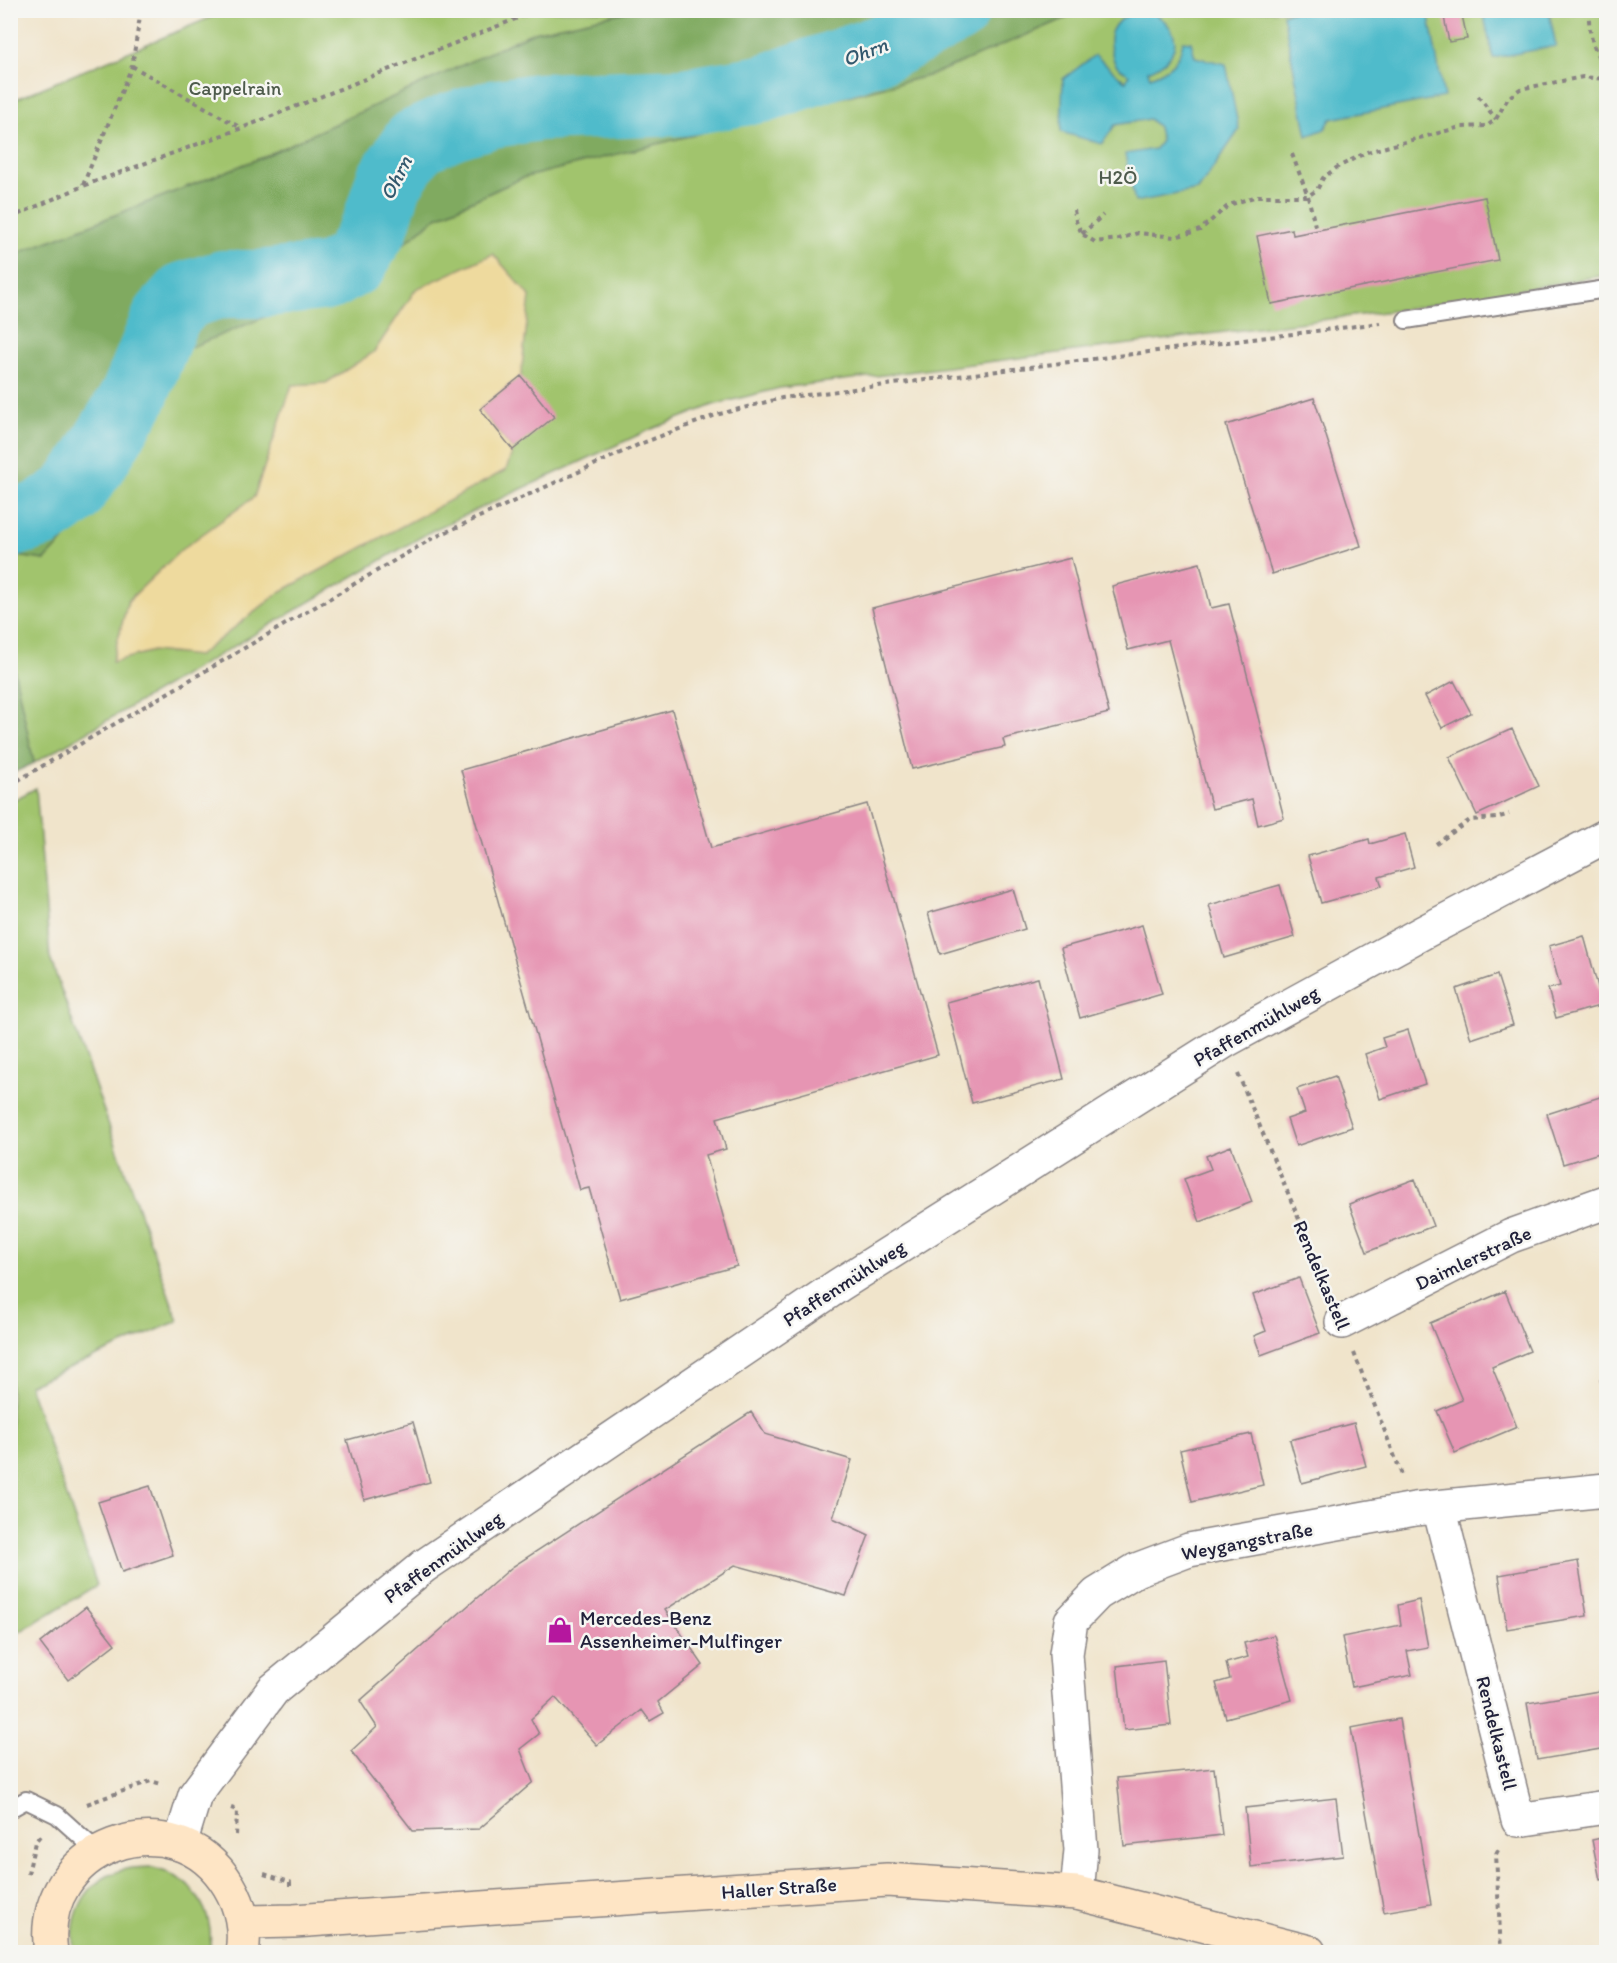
<svg xmlns="http://www.w3.org/2000/svg" width="1617" height="1963" font-family="Itim,sans-serif">
<rect width="100%" height="100%" fill="#f6f6f2"/>
<filter id="ink" filterUnits="userSpaceOnUse"><feTurbulence type="fractalNoise" baseFrequency=".0167" numOctaves="2"/><feDisplacementMap in="SourceGraphic" scale="12" xChannelSelector="R" yChannelSelector="G"/><feConvolveMatrix kernelMatrix="1 2 1 2 8 2 1 2 1" color-interpolation-filters="sRGB"/></filter>
<filter id="wash" filterUnits="userSpaceOnUse"><feTurbulence type="fractalNoise" baseFrequency=".008" numOctaves="4" result="noise"/><feDisplacementMap in="SourceGraphic" scale="24" xChannelSelector="R" yChannelSelector="G"/><feGaussianBlur stdDeviation="1.35" result="paint"/><feColorMatrix in="noise" values="0 0 0 0 0 0 0 0 0 0 0 0 0 0 0 0 0 1.4 0 .05"/><feComposite in="paint" operator="in"/></filter>
<g filter="url(#wash)">
<rect width="100%" height="100%" fill="#f0e4cb"/>
<path fill="#a1c46d" stroke="#627354" stroke-width="1.5" d="M226 11H630L534 32 263 157 11 256V101Z
M1083 11H1606V275L1400 310 780 388 713 405 647 431 433 530 34 763 11 655 10 555 45 560 110 491 186 349 361 278 437 217 522 178 931 75Z
M36 788 50 958 178 1321 29 1385 97 1585 11 1637 10 802Z
M150 1867C157 1870 166 1871 173 1875 201 1890 215 1922 209 1952H74C69 1914 85 1879 126 1869 133 1867 142 1868 150 1867Z"/>
<path fill="#80aa60" stroke="#51664e" stroke-width="1.5" d="M630 11H1083L931 75 522 178 437 217 361 278 186 349 110 491 45 560 11 555V256L263 157 534 32Z
M11 655 34 763 11 774H10Z"/>
<path fill="#eeda9e" stroke="#887e6c" stroke-width="1.5" d="M493 254 530 296 521 376 480 409 513 450 506 470 280 592 198 656 153 651 112 662 128 601 182 549 254 497 292 385 326 383 374 352 416 289Z"/>
<path fill="#4fbbcb" stroke="#386e83" stroke-width="1.5" d="M1301 10 1428 11 1444 97 1331 119 1325 129 1307 136 1283 14Z
M1149 11C1183 27 1184 57 1148 71L1150 77C1169 70 1180 61 1183 41L1191 42 1195 57 1226 64 1239 130 1198 190 1135 202 1125 154 1155 149 1161 141 1158 127 1149 119 1115 125 1102 144 1061 132 1063 79 1095 55 1126 82 1129 75C1126 72 1121 70 1117 66 1114 63 1113 58 1112 53 1103 25 1125 12 1149 11Z
M1483 11H1549L1556 46 1493 58Z"/>
<g fill="none" stroke-linecap="round" stroke-linejoin="round">
<path stroke="#4fbbcb" stroke-width="68" d="M10 524 42 514 70 495 92 465 133 398 166 317 186 295 223 284H258L330 276 354 262 375 226 389 182 416 142 452 126 492 114 539 107 683 102 762 89 883 48 956 10"/>
</g>
<g id="blocks">
<path fill="#e695b3" d="M1451 10H1461L1467 39 1449 42 1443 12Z
M1485 197 1498 260 1271 304 1257 236 1292 229 1293 235Z
M521 376 554 417 513 450 480 409Z
M1314 398 1361 546 1272 574 1226 425Z
M1071 558 1109 713 1003 739 1005 747 912 769 872 608Z
M1200 563 1211 608 1229 604 1284 818 1258 825 1252 799 1212 809 1168 640 1128 650 1112 586Z
M1454 681 1471 713 1442 728 1425 696Z
M672 710 711 848 867 804 938 1055 717 1118 726 1149 706 1155 737 1266 620 1299 589 1188 580 1190 461 770Z
M1512 729 1539 786 1477 815 1449 757Z
M1405 834 1414 867 1379 877 1382 886 1321 903 1308 856 1369 839 1370 844Z
M1280 885 1295 937 1224 958 1209 905Z
M1013 889 1025 929 940 954 928 913Z
M1142 925 1162 994 1080 1018 1061 948Z
M1584 936 1603 1005 1556 1018 1548 989 1560 986 1549 946Z
M1497 975 1513 1025 1471 1039 1456 989Z
M1038 978 1064 1079 972 1103 946 1002Z
M1408 1030 1425 1084 1380 1099 1365 1054 1385 1047 1382 1038Z
M1335 1076 1352 1127 1296 1146 1287 1119 1305 1113 1297 1089Z
M1606 1095V1151L1563 1164 1547 1114Z
M1231 1146 1252 1202 1200 1222 1184 1179 1211 1169 1206 1156Z
M1415 1179 1433 1226 1367 1252 1349 1204Z
M1299 1278 1320 1333 1261 1355 1254 1336 1266 1331 1253 1295Z
M1505 1291 1530 1351 1492 1367 1517 1427 1455 1453 1437 1411 1462 1400 1430 1323Z
M1606 1378V1401L1600 1380Z
M751 1412 765 1434 852 1460 833 1518 869 1535 846 1596 735 1565 665 1610 703 1665 658 1702 664 1713 650 1721 642 1710 597 1745 555 1697 531 1719 539 1734 520 1749 533 1782 479 1829 413 1831 351 1751 377 1727 360 1701 512 1567Z
M413 1422 430 1482 364 1500 347 1440Z
M1354 1423 1366 1466 1302 1483 1290 1440Z
M1251 1434 1263 1485 1192 1502 1180 1450Z
M150 1486 173 1555 122 1572 98 1502Z
M1578 1561 1587 1616 1507 1629 1499 1575Z
M1419 1600 1428 1647 1407 1651 1412 1675 1352 1687 1342 1637 1401 1625 1398 1605Z
M86 1607 115 1644 68 1680 40 1643Z
M1274 1635 1292 1700 1226 1718 1216 1683 1230 1679 1226 1663 1248 1657 1244 1643Z
M1164 1660 1171 1725 1124 1730 1117 1666Z
M1605 1690 1606 1748 1537 1760 1527 1703Z
M1399 1719 1431 1904 1384 1912 1351 1728Z
M1214 1768 1222 1835 1124 1846 1117 1778Z
M1336 1798 1343 1856 1251 1867 1245 1808Z
M1606 1837V1879L1600 1880 1592 1840Z"/>
</g>
</g>
<g filter="url(#ink)">
<use href="#blocks" fill-opacity="0" stroke="#898383" stroke-width="1.5"/>
<g fill="none" stroke-linecap="round" stroke-linejoin="round">
<g stroke="#898383" stroke-width="20">
<path id="service" d="M1406 320 1606 289
M10 1809 26 1800 57 1815 97 1851"/>
</g>
<g stroke="#898383" stroke-width="36">
<path id="minor" d="M1342 1322 1511 1236 1606 1202
M1439 1507 1518 1820 1606 1807
M180 1844 195 1795 273 1690 424 1566 839 1285 1225 1041 1422 933 1606 836
M1077 1893 1081 1850 1066 1654 1071 1621 1097 1594 1136 1570 1189 1550 1415 1509 1606 1490"/>
</g>
<g stroke="#898383" stroke-width="36">
<path id="secondary" d="M243 1922 294 1921 887 1880 1077 1893 1309 1952
M51 1952C35 1847 174 1794 229 1886 241 1906 246 1930 242 1952"/>
</g>
<path stroke="#898383" stroke-width="4" stroke-dasharray="4.5 4.5" stroke-linecap="butt" d="M1589 10C1588 29 1593 54 1606 67
M132 66 241 128
M1478 96 1496 119
M1292 154 1308 196 1316 230
M83 185 132 66 141 10
M1074 210 1076 221 1082 234 1095 242 1119 239 1138 233 1175 237 1200 230 1229 205 1257 196H1308L1317 190 1323 178 1336 168 1367 152 1461 127 1487 126 1496 119 1508 98 1520 89 1583 77 1606 79
M10 218 83 186 242 128 528 14 541 10
M1082 234 1103 215
M10 785 433 538 640 444 716 415 782 398 1380 323
M1436 844 1470 820 1497 818 1509 814
M1238 1074 1329 1291
M1354 1353 1402 1475
M87 1804 151 1781 161 1784
M231 1808 237 1810 236 1838
M1498 1850 1496 1854 1501 1952
M28 1874 35 1842 40 1836
M264 1874 290 1882V1886"/>
<use href="#service" stroke="#fff" stroke-width="16"/>
<use href="#minor" stroke="#fff" stroke-width="33"/>
<use href="#secondary" stroke="#fee5c5" stroke-width="33"/>
</g>
</g>
<defs>
<g id="shop-bare" transform="scale(2.07)"><path d="M-5-2.5h2.3a2.7 3.5 0 0 1 5.4 0H5L5.5 6h-11ZM-1.5-2.5h3a1.5 2.3 0 0 0-3 0Z" fill="#b5179e" stroke="#f6f6f2" stroke-width="2.5" paint-order="stroke"/></g>
</defs>
<g fill-rule="evenodd">
<use href="#shop-bare" x="560" y="1630"/>
</g>
<g text-anchor="middle" stroke-width="5" stroke-linejoin="round" paint-order="stroke">
<g font-size="20" fill="#4e5b4c" stroke="#f6f6f2">
<text x="235" y="95">Cappelrain</text>
<text x="1118" y="184">H2Ö</text>
</g>
<g font-size="20" fill="#22223b" stroke="#f6f6f2">
<text transform="translate(1256 1026) rotate(-30)" y="7">Pfaffenmühlweg</text>
<text transform="translate(1473 1258) rotate(-25)" y="7">Daimlerstraße</text>
<text transform="translate(1322 1275) rotate(67)" y="7">Rendelkastell</text>
<text transform="translate(844 1283) rotate(-33)" y="7">Pfaffenmühlweg</text>
<text transform="translate(1247 1541) rotate(-11)" y="7">Weygangstraße</text>
<text transform="translate(443 1557) rotate(-36)" y="7">Pfaffenmühlweg</text>
<text transform="translate(1497 1733) rotate(76)" y="7">Rendelkastell</text>
<text transform="translate(779 1888) rotate(-4)" y="7">Haller Straße</text>
</g>
<g font-size="20" fill="#22223b" stroke="#f6f6f2" text-anchor="start">
<text x="580" y="1625">Mercedes-Benz<tspan x="580" dy="23">Assenheimer-Mulfinger</tspan></text>
</g>
<g font-size="21" font-style="italic" fill="#32586d" stroke="#f6f6f2">
<text transform="translate(865 52) rotate(-21)" y="7">Ohrn</text>
<text transform="translate(396 178) rotate(-63)" y="7">Ohrn</text>
</g>
</g>
<rect width="1617" height="1963" fill="none" stroke="#f6f6f2" stroke-width="36"/>
</svg>
